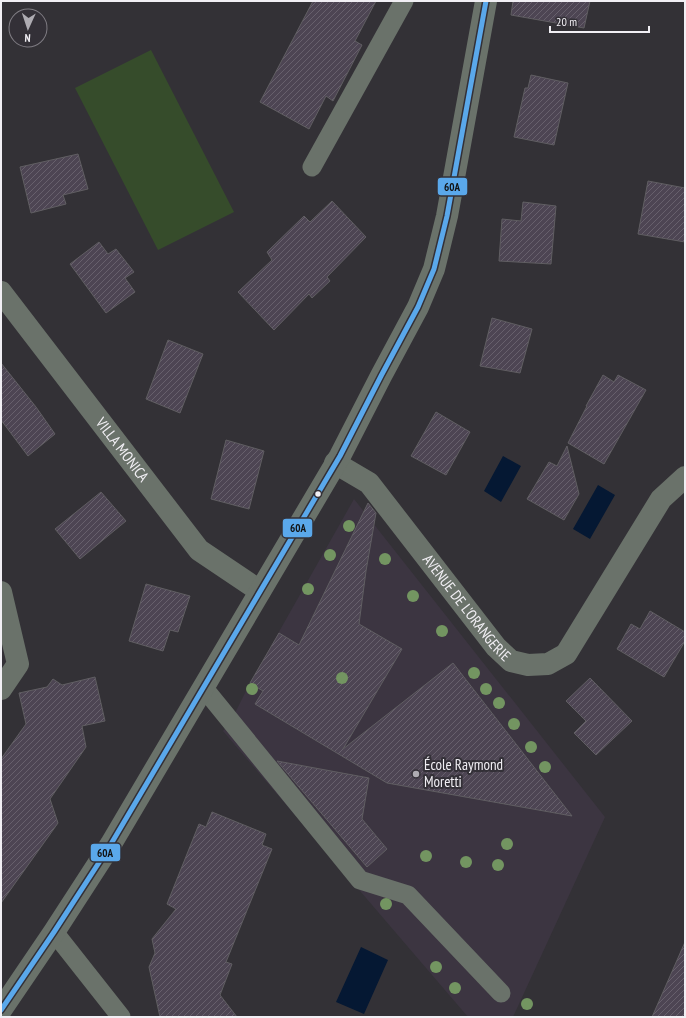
<svg xmlns="http://www.w3.org/2000/svg" width="686" height="1018" font-family="'PT Sans Narrow',sans-serif">
<defs>
<pattern id="building-hatch" width="6" height="6" patternUnits="userSpaceOnUse"><rect width="6" height="6" fill="#4d4553"/><path d="M-1 1l2-2M0 6l6-6M5 7l2-2" fill="none" stroke="#67606c"/></pattern>
</defs>
<rect width="100%" height="100%" fill="#333136"/>
<path fill="#3c3541" d="M354 499 605 817 513 1017H468L223 731 231 721 250 683Z"/>
<path fill="#364c2b" d="M151 50 234 212 158 250 75 88Z"/>
<path fill="#051833" d="M503 456 521 466 501 502 484 491Z
M598 485 615 495 590 539 573 529Z
M361 947 388 960 364 1014 336 1002Z"/>
<path fill="url(#building-hatch)" stroke="#605e62" d="M313 1H376L355 41 362 45 333 101 326 96 309 129 260 102Z
M513 1H590L584 28 511 15Z
M531 75 568 83 554 145 514 137 525 88H528Z
M78 154 88 189 63 195 66 204 31 213 20 167Z
M648 181 685 188V242L638 234Z
M332 201 366 237 327 277 330 281 312 298 309 294 274 330 238 292 272 260 267 252 304 216 310 222Z
M523 202 556 206 551 264 499 261 502 219 521 221Z
M99 242 108 254 116 249 134 272 125 278 135 292 106 313 70 264Z
M492 318 532 329 520 373 480 366Z
M168 340 203 354 180 413 146 399Z
M1 363 36 407 55 434 28 456 1 420Z
M603 375 614 382 618 375 646 390 604 464 568 443 587 406H586Z
M436 412 470 432 446 475 411 456Z
M226 440 264 451 249 509 211 499Z
M567 446 579 494 564 520 527 499 549 462 557 466Z
M101 492 126 521 80 559 55 529Z
M368 503 376 513 366 571 359 624 402 649 343 749 453 663 572 816 387 783 255 704 263 691 250 683 279 633 299 645Z
M146 584 190 596 178 632 170 630 163 651 129 641Z
M650 611 685 632V641L664 677 617 649 631 624 640 629Z
M95 677 105 721 82 726 86 747 50 799 58 823 1 903V759L26 724 19 693 47 687 53 679 62 685Z
M590 678 632 721 596 755 574 733 586 721 566 701Z
M277 761 369 778 362 819 387 849 367 867Z
M212 812 266 834 262 845 272 849 226 962 232 964 220 995 237 1017H160L149 967 155 953 152 939 176 909 167 904 199 824 206 827Z
M685 942V1017H652Z"/>
<g fill="none" stroke-linecap="round" stroke-linejoin="round">
<path stroke="#6a726a" stroke-width="19" d="M312 167 404 1
M203 687 360 880 408 895 501 993
M54 932 121 1017"/>
<g stroke="#6a726a" stroke-width="22">
<path id="s1" d="M1 292 199 550 260 591"/>
<path id="s2" d="M335 463 369 483 496 647 511 661 528 665 548 664 566 654 661 499 685 477"/>
<path d="M1 592 18 664 1 689"/>
</g>
<path stroke="#6a726a" stroke-width="22" d="M1 1010 54 932 111 844 340 456 381 376 418 307 434 269 447 216 486 1"/>
<g stroke="#333037" stroke-width="8">
<path id="bus-1" d="M1 1010 54 932 111 844 340 456 381 376 418 307 434 269 447 216 486 1"/>
</g>
<use href="#bus-1" stroke="#5aa8eb" stroke-width="5"/>
</g>
<g fill="#739561">
<circle cx="349" cy="526" r="6"/>
<circle cx="330" cy="555" r="6"/>
<circle cx="385" cy="559" r="6"/>
<circle cx="308" cy="589" r="6"/>
<circle cx="413" cy="596" r="6"/>
<circle cx="442" cy="631" r="6"/>
<circle cx="474" cy="673" r="6"/>
<circle cx="342" cy="678" r="6"/>
<circle cx="252" cy="689" r="6"/>
<circle cx="486" cy="689" r="6"/>
<circle cx="499" cy="703" r="6"/>
<circle cx="514" cy="724" r="6"/>
<circle cx="531" cy="747" r="6"/>
<circle cx="545" cy="767" r="6"/>
<circle cx="507" cy="844" r="6"/>
<circle cx="426" cy="856" r="6"/>
<circle cx="466" cy="862" r="6"/>
<circle cx="498" cy="865" r="6"/>
<circle cx="386" cy="904" r="6"/>
<circle cx="436" cy="967" r="6"/>
<circle cx="455" cy="988" r="6"/>
<circle cx="527" cy="1004" r="6"/>
</g>
<circle fill="#f1eff4" stroke="#333037" stroke-width="1.5" cx="318" cy="494" r="3.5"/>
<circle fill="#aeacb2" stroke="#333037" stroke-width="1.5" cx="416" cy="774" r="4"/>
<g text-anchor="middle" stroke-width="4" stroke-linejoin="round" paint-order="stroke">
<g font-size="15" fill="#f1eff4" stroke="#333037">
<text dy="5" stroke="none"><textPath href="#s1" startOffset="199">VILLA MONICA</textPath></text>
<text dy="5" stroke="none"><textPath href="#s2" startOffset="198">AVENUE DE L'ORANGERIE</textPath></text>
</g>
<g font-size="15" fill="#f1eff4" stroke="#333037" text-anchor="start">
<text x="424" y="770">École Raymond<tspan x="424" dy="17">Moretti</tspan></text>
</g>
</g>
<g stroke="#333037" stroke-width="1.5">
<rect x="437" y="177" width="31" height="19" rx="4" fill="#5aa8eb"/>
<rect x="282" y="518" width="31" height="20" rx="4" fill="#5aa8eb"/>
<rect x="90" y="843" width="31" height="19" rx="4" fill="#5aa8eb"/>
</g>
<g font-size="11" text-anchor="middle" font-weight="bold" fill="#111">
<text x="452" y="191">60A</text>
<text x="298" y="532">60A</text>
<text x="105" y="857">60A</text>
</g>
<rect width="686" height="1018" fill="none" stroke="#f1eff4" stroke-width="4"/>
<g transform="translate(28 28) rotate(183)"><circle r="19" fill="#333037" stroke="#7f7c83"/>
<path d="M0-3L7 15L0 10L-7 15Z" fill="#aeacb2"/>
<text y="-6" font-size="11" font-weight="bold" text-anchor="middle" fill="#f1eff4">N</text>
</g>
<path d="M550 26v6h99v-6" fill="none" stroke="#f1eff4" stroke-width="2"/>
<text x="556" y="26" font-size="12" fill="#f1eff4" stroke="#333037" stroke-width="3" paint-order="stroke">20 m</text>
</svg>
